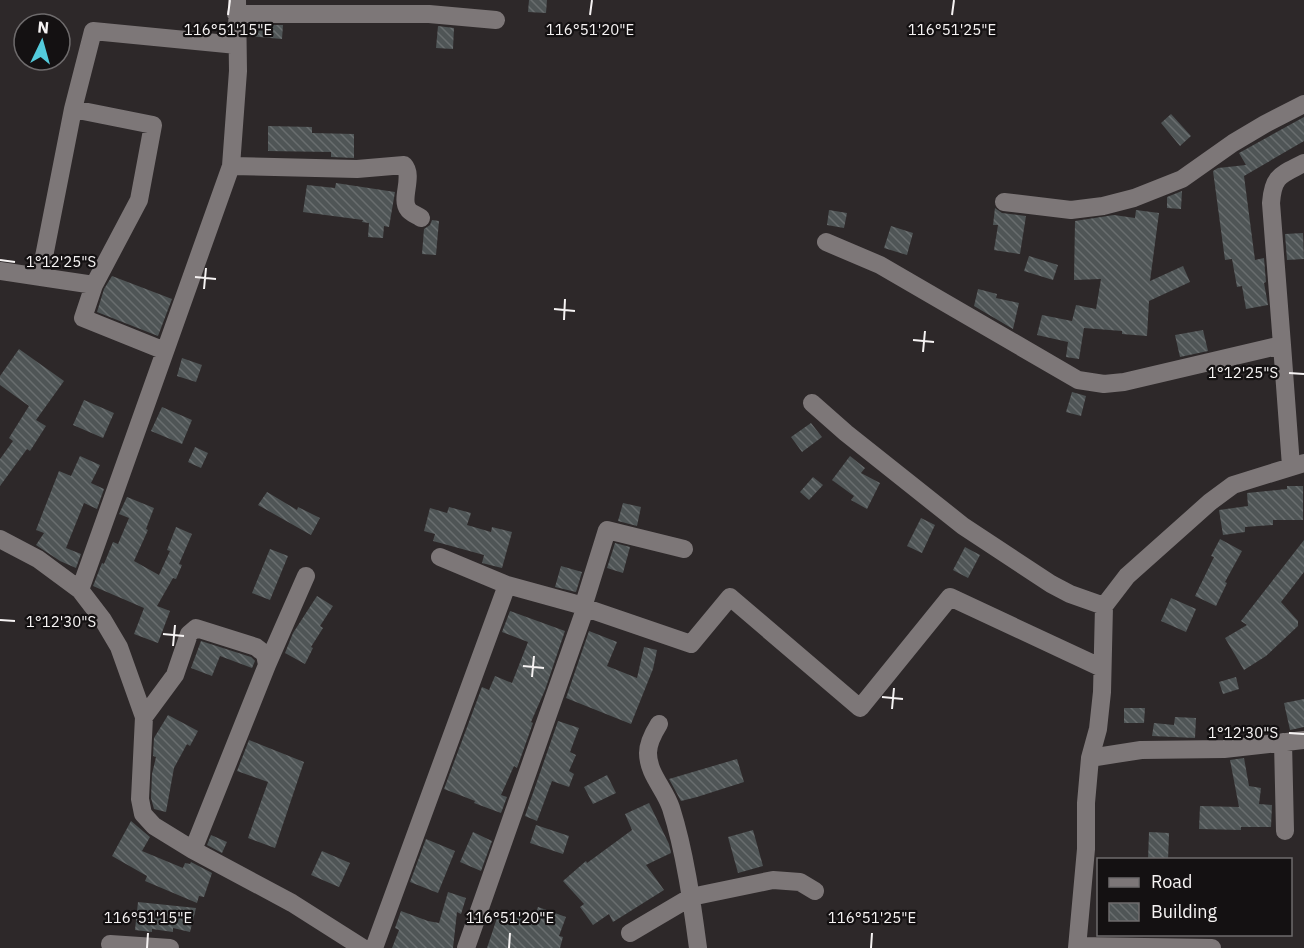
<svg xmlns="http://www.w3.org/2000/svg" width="1304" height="948" font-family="'IBM Plex Sans',sans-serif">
<defs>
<pattern id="building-back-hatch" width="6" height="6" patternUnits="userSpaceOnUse" patternTransform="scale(1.5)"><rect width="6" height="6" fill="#4f5556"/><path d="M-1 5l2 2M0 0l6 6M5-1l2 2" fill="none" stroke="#696e6f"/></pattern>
</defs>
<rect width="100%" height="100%" fill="#2d2829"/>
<path fill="url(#building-back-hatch)" d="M529 0H547L546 13 528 12Z
M249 25H283L282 39 249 36Z
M438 26 454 28 453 49 436 48Z
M1171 114 1191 136 1180 146 1161 123Z
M1304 117V141L1244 176 1255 260 1264 258 1266 282 1264 283 1268 305 1246 309 1242 286 1237 287 1232 259 1225 260 1213 171 1218 168 1246 165 1239 153Z
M268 126 312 127V133L354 134V158L331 157V152L268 151Z
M336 183 395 192 389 227 384 226 383 238 368 237 369 223 362 222 363 220 303 212 307 185 335 188Z
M1182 191 1181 209 1167 208V197Z
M995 208 1002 213 1026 216 1020 254 994 250 998 225H993Z
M829 210 847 213 844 228 827 225Z
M1136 210 1159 213 1150 281 1183 266 1190 282 1149 301 1147 336 1122 334V331L1084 328 1079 359 1066 357 1068 342 1037 335 1042 315 1072 321 1076 305 1096 309 1101 279 1074 280 1075 221 1114 215 1135 218Z
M432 220 439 221 436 255 422 254 424 229 430 225Z
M891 226 913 233 907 255 884 248Z
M1303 233 1304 259 1287 260 1285 234Z
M1029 256 1058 265 1053 280 1024 271Z
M112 276 172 299 158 336 97 312 104 289Z
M978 289 997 294 996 298 1019 303 1013 329 974 306Z
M1203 330 1208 351 1180 357 1175 335Z
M19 349 64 381 36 420 46 426 30 451 27 449 0 486V459L13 441 9 438 29 406 0 385V376Z
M182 358 202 365 196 382 177 376Z
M1072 392 1086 396 1081 416 1066 412Z
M84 400 114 413 103 438 73 425Z
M162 407 192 420 182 444 151 431Z
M811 423 822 437 802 452 791 437Z
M195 447 208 453 201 468 188 462Z
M80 456 100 465 91 483 104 489 97 509 84 503 66 548 81 554 76 568 60 561 36 545 44 533 36 530 59 471 71 476Z
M850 456 865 468 861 473 880 483 867 509 851 500 854 496 832 480Z
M813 477 823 485 809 500 800 492Z
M1287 486H1303V520H1273V525L1245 527V532L1223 535 1219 510 1248 506 1247 493 1287 489Z
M267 492 297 510 298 507 320 518 311 535 258 505Z
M127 497 154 508 146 529 148 530 134 561 159 575 170 551 167 550 176 527 192 534 179 564 182 565 176 579 173 578 157 606 170 611 158 643 134 634 144 608 93 586 102 563 104 564 113 542 118 544 129 518 119 514Z
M623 503 641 507 637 526 618 521Z
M449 507 471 513 467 525 491 532 492 527 512 532 502 568 482 563 484 555 433 541 435 534 424 531 430 508 447 513Z
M921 518 935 525 922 553 907 546Z
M1220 539 1242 551 1225 582 1227 583 1216 606 1195 596 1214 557 1211 556Z
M1304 540V572L1281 602 1298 621V626L1266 656 1244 670 1225 638 1247 625 1241 621Z
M615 543 630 547 623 573 607 568Z
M965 547 980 555 968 578 953 570Z
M270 549 288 556 270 600 252 593Z
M561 566 582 572 576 592 555 587Z
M317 596 333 606 320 626 323 628 311 647 313 648 305 664 285 653 293 633Z
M1171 598 1196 609 1186 632 1161 621Z
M510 611 565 631 545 690 531 722 533 723 517 768 514 766 501 795 507 797 501 813 474 803 475 801 444 789 482 687 489 690 495 676 512 683 528 642 502 632Z
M589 631 617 642 607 666 637 678 644 647 657 650 653 669 631 724 566 698Z
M201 641 251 657 255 661 252 668 220 656 212 676 191 668Z
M1236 677 1239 689 1223 694 1219 682Z
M1304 699V727L1290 730 1284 703Z
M1124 708H1145L1144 723H1124Z
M168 715 198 731 190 746 187 744 174 768 166 812 154 809 151 798 152 774 156 757 153 756 154 738Z
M1175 717 1196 718 1195 738 1152 736 1154 723 1174 725Z
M558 721 579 728 570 752 576 755 569 771 574 774 569 787 552 781 537 821 525 816Z
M249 740 304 762 275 848 248 838 268 782 237 771Z
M1244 758 1249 786 1261 788 1259 804 1272 805 1271 827H1241V830L1199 829 1200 806 1239 807 1230 760Z
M737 759 744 782 697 797 681 801 669 779Z
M607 775 616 793 593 804 584 787Z
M649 803 669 844 671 853 646 865 664 890 613 922 609 914 593 925 580 907 584 904 563 881 586 861 587 863 632 830 625 814Z
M131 821 150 837 142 851 183 868 185 863 190 864 191 862 212 873 204 897 199 896 197 903 145 881 147 876 112 856Z
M536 825 569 836 563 854 530 843Z
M753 830 763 866 738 873 728 837Z
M473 832 492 841 481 871 460 862Z
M1149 832 1169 833 1168 860H1148Z
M211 835 227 842 222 853 207 845Z
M426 839 455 851 438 893 410 882Z
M322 851 350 863 339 887 311 875Z
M448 892 466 898 461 914 457 912 453 948H392L399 930 395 928 401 911 428 921 439 923Z
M138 902 196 908 190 932 173 928V932L152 929V932L135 930Z
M538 907 566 917 559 936 563 937 560 948H487L499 912 532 922Z"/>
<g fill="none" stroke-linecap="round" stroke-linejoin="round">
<path stroke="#7d7778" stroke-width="18" d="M236 14H429L496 20
M231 166 357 169 404 165C414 176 400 199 408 209 410 213 417 215 421 218
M1004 202 1071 210 1103 206 1134 198 1182 179 1233 143 1265 124 1304 104
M826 242 880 265 1078 380 1104 384 1124 382 1282 345 1291 466
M0 271 94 285 83 318 165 351
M40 277 73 109
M94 285 139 200 153 125 73 109 93 31 237 45
M1282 345 1271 203C1273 175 1281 175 1304 163
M812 403 846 433 963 526 1051 584 1070 594 1104 606
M0 539 38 559 80 590 103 620 119 647 144 717 140 799 143 814 154 826 193 850 292 903 363 948
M684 549 607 530 583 607 691 644 730 597 860 708 950 597 1102 668
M80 590 231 166 238 71 237 0
M267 665 306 576
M144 717 175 675 189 634 196 628 256 647 265 654 267 665 193 850
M659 724C654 732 648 743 648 753 648 774 665 789 671 808 685 852 692 903 698 948
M1283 742 1285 831
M1090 758 1141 750 1224 749 1304 740
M630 933 691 897 773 880 800 882 815 891
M110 944 170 948
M1078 946 1212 948
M374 948 507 585 440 557
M466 948 584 612 583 607 580 605 507 585
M1077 948 1086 849V803L1090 758 1098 729 1102 692 1104 606 1127 576 1210 502 1233 485 1304 463"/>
</g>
<path fill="none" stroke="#f6f3f3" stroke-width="2" d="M228 15 230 0M590 15 592 0M952 15 954 0M0 260 15 262M195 277 216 279M204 289 206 268M554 309 575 311M564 320 565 299M913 340 934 342M923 352 925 331M1289 373 1304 374M0 620 15 621M163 634 184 636M173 646 175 625M523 666 544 668M532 677 534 656M882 697 903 699M892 709 894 688M1289 733 1304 734M147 948 148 933M509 948 510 933M871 948 872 933"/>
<g font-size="15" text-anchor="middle" fill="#f6f3f3" stroke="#141112" stroke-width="4.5" stroke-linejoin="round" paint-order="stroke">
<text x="228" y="35">116°51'15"E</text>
<text x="590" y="35">116°51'20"E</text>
<text x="952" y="35">116°51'25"E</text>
<text x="61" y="267">1°12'25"S</text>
<text x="1243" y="378">1°12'25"S</text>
<text x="61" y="627">1°12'30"S</text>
<text x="1243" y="738">1°12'30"S</text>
<text x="148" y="923">116°51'15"E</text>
<text x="510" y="923">116°51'20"E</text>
<text x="872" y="923">116°51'25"E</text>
</g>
<rect x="1097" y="858" width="195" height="78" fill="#141112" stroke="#6e6b6c" stroke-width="1.5"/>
<rect x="1109" y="878" width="30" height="9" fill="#7d7778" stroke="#6e6b6c" stroke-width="1.5"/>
<text x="1151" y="888" font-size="18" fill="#f6f3f3">Road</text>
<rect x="1109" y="903" width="30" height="18" fill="url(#building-back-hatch)" stroke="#6e6b6c" stroke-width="1.5"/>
<text x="1151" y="918" font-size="18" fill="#f6f3f3">Building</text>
<g transform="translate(42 42) rotate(5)"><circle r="28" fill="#141112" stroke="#6e6b6c" stroke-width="1.5"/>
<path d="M0-4.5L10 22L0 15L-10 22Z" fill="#53cbdc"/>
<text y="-9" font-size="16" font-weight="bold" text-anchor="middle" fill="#f6f3f3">N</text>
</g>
</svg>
